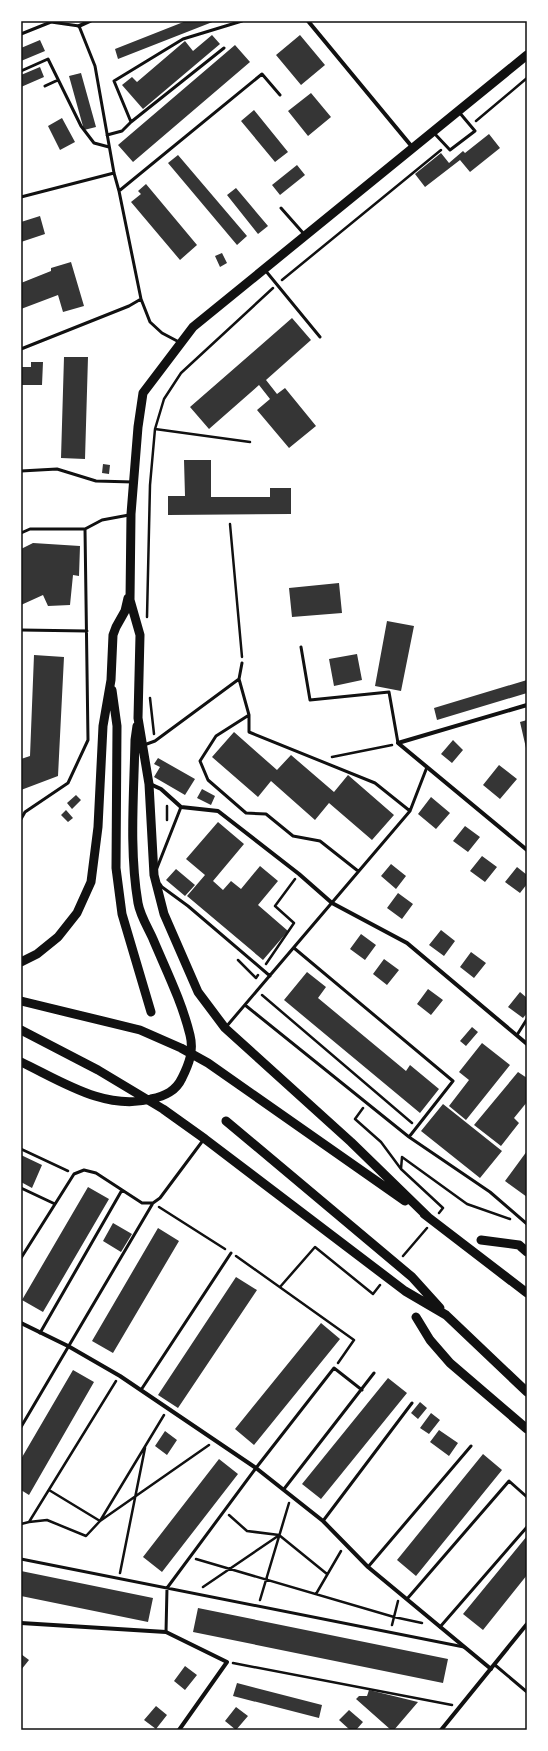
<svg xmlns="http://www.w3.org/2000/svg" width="548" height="1751" font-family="Overpass,sans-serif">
<rect width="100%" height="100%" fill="#fff"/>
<path fill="#353535" d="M186 21H215L118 59 115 49Z
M212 35 220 44 143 109 122 85 132 77 137 82 185 41 193 51Z
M300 35 325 65 301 85 276 55Z
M40 40 45 51 21 61V48Z
M235 45 250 62 133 162 118 145Z
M40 67 44 77 21 87V75Z
M81 73 96 127 84 130 69 76Z
M311 93 331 117 308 136 288 111Z
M254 110 288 152 275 162 241 121Z
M62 118 75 142 60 150 48 126Z
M489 134 500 148 470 172 460 160 425 187 415 174 441 153 449 163 463 151 465 153Z
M178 155 247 236 237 245 168 163Z
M297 165 305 175 280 195 272 185Z
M146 184 197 245 180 260 131 202 141 194 138 191Z
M236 188 268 226 258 234 227 195Z
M40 216 45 234 21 242V222Z
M222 253 227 263 220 267 215 256Z
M71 262 84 306 63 312 58 295 21 309V283L51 271V268Z
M292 318 311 340 266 380 277 394 285 388 316 426 289 448 257 410 270 399 259 385 209 429 190 407Z
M64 357H88L85 459 61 458Z
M31 362H43L42 385H21V367H31Z
M184 460H211V497H270V488H291V514L168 515V496H185Z
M103 464 110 465 109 474 102 473Z
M33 543 80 546 79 576 73 575 70 605 48 606 43 595 21 605V549Z
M339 583 342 613 292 617 289 588Z
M387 621 414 626 401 691 375 686Z
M357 654 362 680 334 686 329 659Z
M34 655 64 657 58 776 21 790V759L30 756Z
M527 680V693L437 720 434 708Z
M527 720V748H526L520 722Z
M234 732 277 770 291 755 334 792 348 775 394 815 372 840 329 803 315 820 271 781 258 797 212 757Z
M453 740 463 750 452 763 441 754Z
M158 758 195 779 185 795 154 777 160 767 154 764Z
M499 765 517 779 500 799 483 785Z
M202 789 215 796 211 805 197 798Z
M76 795 81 800 72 809 67 803Z
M431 797 450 813 436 829 418 814Z
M66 810 73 818 68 822 61 815Z
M218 822 244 844 213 881 223 890 231 881 241 889 260 866 278 881 258 905 288 931 263 960 187 896 205 875 186 859Z
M465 826 480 837 468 852 453 841Z
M482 856 497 867 485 882 470 871Z
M391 864 406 876 396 889 381 876Z
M517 867 527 875V884L520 893 505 882Z
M176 869 195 885 185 896 166 880Z
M398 893 413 904 402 919 387 908Z
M441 930 455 941 444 956 429 945Z
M361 934 376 945 365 960 350 949Z
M471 952 486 963 474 978 460 967Z
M384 959 399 970 387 985 373 974Z
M307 972 326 987 318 998 406 1071 410 1065 439 1089 420 1113 284 1000Z
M428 989 443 1000 431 1015 417 1004Z
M520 992 527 998V1013L523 1018 508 1007Z
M472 1027 478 1032 466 1046 460 1041Z
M482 1043 510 1065 466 1120 449 1106 469 1080 459 1072Z
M518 1072 527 1078V1102L514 1118 519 1123 501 1146 474 1125Z
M443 1104 502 1151 480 1178 421 1131Z
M527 1151V1197L505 1181Z
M21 1155 42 1165 32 1188 21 1182Z
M88 1187 109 1199 43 1312 22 1300Z
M113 1223 132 1234 121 1252 103 1241Z
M158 1228 179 1241 113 1353 92 1341Z
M236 1277 257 1290 178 1408 158 1395Z
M321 1323 340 1339 254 1445 235 1429Z
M73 1370 94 1382 29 1495 21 1490V1459Z
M388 1378 407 1393 321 1499 302 1484Z
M420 1402 427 1408 418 1419 411 1413Z
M431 1413 440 1420 429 1434 420 1428Z
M439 1430 458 1443 449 1456 430 1442Z
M165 1431 177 1440 167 1455 155 1446Z
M483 1454 502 1470 416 1576 397 1560Z
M219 1459 238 1474 162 1572 143 1557Z
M527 1536V1575L483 1630 463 1614Z
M21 1571 153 1598 148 1622 21 1596Z
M198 1608 448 1659 443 1683 193 1632Z
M21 1654 29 1660 21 1670Z
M185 1666 197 1675 185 1690 174 1681Z
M237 1683 322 1705 319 1718 233 1696Z
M369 1690 418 1702 394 1730H391L356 1699 359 1696H367Z
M156 1706 167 1715 156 1729 144 1720Z
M236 1707 248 1716 236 1730 225 1721Z
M349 1710 363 1722 356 1730H350L339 1720Z"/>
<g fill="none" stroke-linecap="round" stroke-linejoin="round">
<path stroke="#111" stroke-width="2.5" d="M476 121 527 78
M282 280 441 150
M155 429 250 442
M230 524 242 657
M147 617 150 485 155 429 164 399 181 373 273 288
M150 698 154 734
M332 757 392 745
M167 820V806
M238 960 256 978 258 975
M266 964 294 923 275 906 295 879
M262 995 412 1123
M363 1108 355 1119 381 1142 401 1169 402 1157 467 1204 510 1219
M21 1149 68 1171
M401 1169 443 1208 439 1213
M159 1207 225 1249
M236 1256 354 1340 338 1363
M403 1256 427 1228
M280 1287 315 1247 373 1294 380 1285
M49 1490 100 1521 164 1415
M229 1515 247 1531 279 1535 327 1574
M29 1522 47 1520 86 1536 100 1521 209 1445
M21 1524 29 1522 116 1381
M196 1559 394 1617 422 1623
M120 1573 145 1448
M203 1587 278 1536
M316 1594 341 1551
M260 1600 289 1503
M392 1625 398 1601
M233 1663 452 1705"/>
<path stroke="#111" stroke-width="3" d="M21 34 51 22 79 26 95 66 114 173 119 191 141 299 150 322 162 333 179 342
M21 71 48 59 81 126 94 143 109 147
M45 86 58 80
M131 122 224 48
M434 133 450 150 475 131 459 112
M107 135 122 131 131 122 114 81 183 39 242 21
M119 191 262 74 280 95
M21 197 114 173
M281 208 304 234
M265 270 320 337
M21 349 129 306 141 299
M21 471 57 469 96 481 133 482
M21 533 30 529H85L102 520 129 515
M21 630 87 631
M301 647 310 700 389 692 398 743
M242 663 239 679 249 715V732L375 783 410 811
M249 715 216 736 200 761 208 780 246 813 266 814 293 836 320 841 358 871
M144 745 155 741 239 679
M21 819 25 812 68 783 88 740 85 529
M157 868 181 807
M160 884 162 887 188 906 270 976
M294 948 453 1081 409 1137
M245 1005 409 1137 490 1192 527 1224
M226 1027 410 811 427 767
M517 1035 527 1019
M21 1188 55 1204
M21 1258 74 1174 84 1170 96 1173 142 1203H153
M40 1333 122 1190
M141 1390 231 1253
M21 1427 153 1203 160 1198 204 1139
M284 1489 374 1373
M323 1521 412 1403
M21 1559 464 1647
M368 1567 471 1446
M407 1599 509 1481 527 1497
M440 1627 527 1527
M166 1632 167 1588 256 1468 334 1368 362 1390
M495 1665 527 1692"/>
<path stroke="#111" stroke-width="4" d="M308 21 413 148
M79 26 90 21
M398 743 527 850
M398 743 527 705
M150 784 161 789 181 807 218 811 299 874 332 903 407 943 527 1044
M21 1323 68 1346 120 1376 256 1468 323 1521 368 1567 491 1669
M21 1623 166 1632 227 1662 179 1730
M441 1730 527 1624"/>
<path stroke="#111" stroke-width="9" d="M112 690 117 726 116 868 122 914 151 1012
M21 962 37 954 58 937 77 913 91 882 98 827 103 726 111 680 113 635 116 627 125 611 128 598
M21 1001 140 1030 181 1048 208 1063 405 1201
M21 1030 98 1070 163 1109 205 1139 405 1291 446 1315 527 1392
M21 1062C61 1081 105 1111 151 1099 165 1096 176 1091 182 1078 189 1064 194 1051 190 1035 182 1002 166 970 153 939 148 928 140 915 138 903 129 850 134 793 135 740L137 726
M226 1121 412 1277 440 1308
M424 1214 527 1293
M428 1217 351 1142 225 1028 198 992 164 914 154 875 149 784 138 718 140 635 130 600 131 514 138 427 143 393 193 327 527 55
M481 1240 519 1245 527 1252
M416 1317 430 1340 450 1363 527 1429"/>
</g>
<rect width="548" height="1751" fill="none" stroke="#ffffff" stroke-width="44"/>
<rect x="22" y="22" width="504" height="1707" fill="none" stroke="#111" stroke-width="1.5"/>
</svg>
